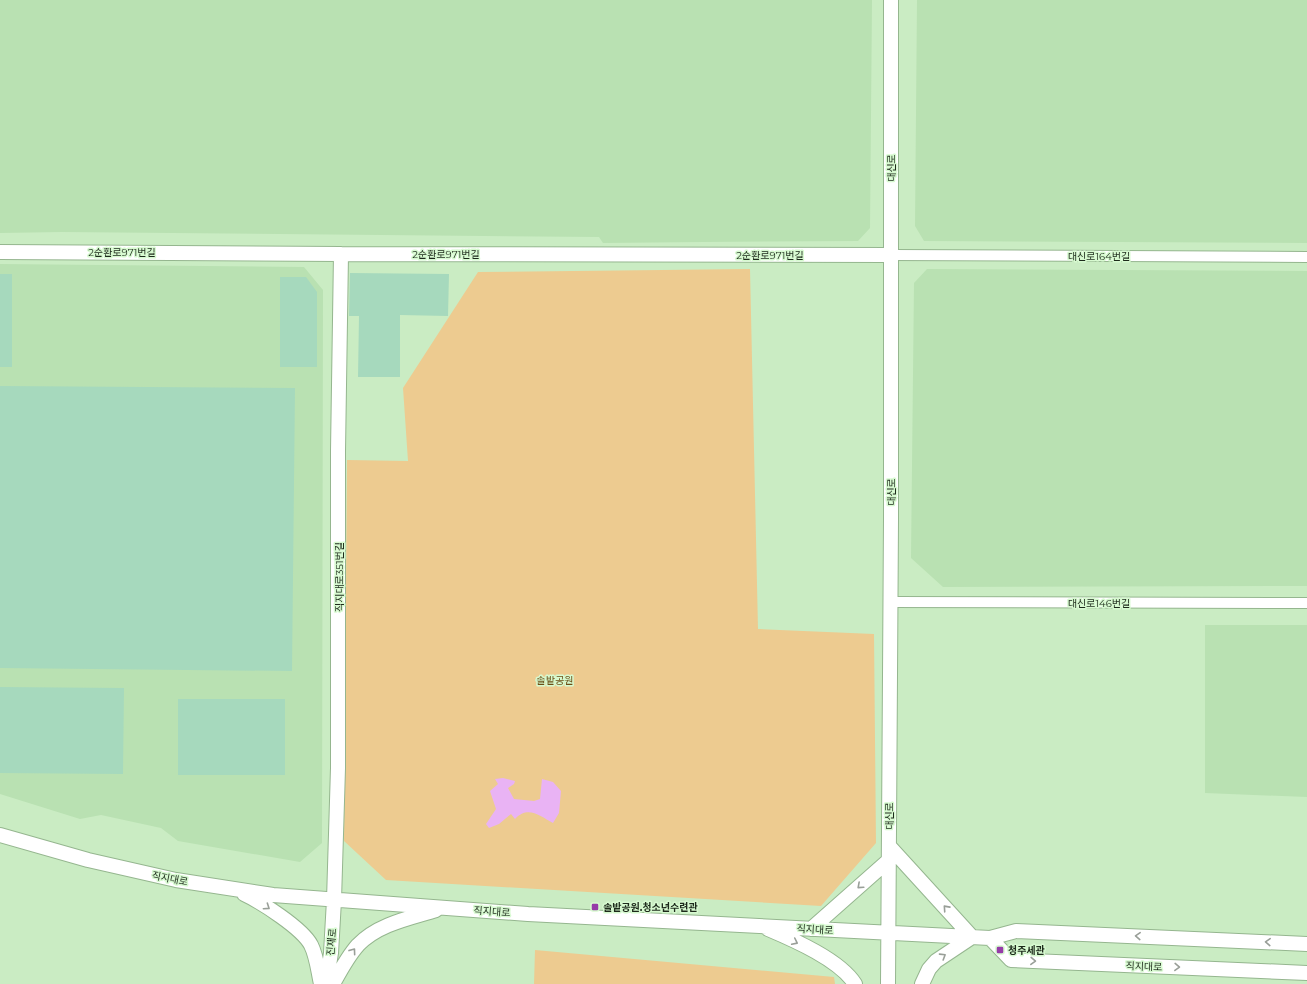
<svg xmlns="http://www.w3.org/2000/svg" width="1307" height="984" font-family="Montserrat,'Noto Sans KR',sans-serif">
<rect width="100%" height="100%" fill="#caecc3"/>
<path fill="#b9e1b2" d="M0 0H872L870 228 858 241 702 242 603 243 599 237 62 232 0 233Z
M917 0H1307V243L924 241 915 226Z
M0 264 304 267 323 290 322 843 300 862 178 841 161 828 101 815 80 819 0 794Z
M927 269 1307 271V586L943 587 911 558 914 283Z
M1205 625H1307V797L1205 793Z"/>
<path fill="#edcb90" d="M750 269 758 629 874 634 876 843 821 906 386 880 344 841 347 460 408 461 403 388 478 272Z
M535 950 834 977 835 984H534Z"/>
<path fill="#e9b3f4" d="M503 778 515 781 514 784 508 788 514 799 534 801 540 799 542 779 553 782 561 791 559 813 553 823C540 816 528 805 515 819L511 814 499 824 489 828 486 824 496 809 490 791 498 784 495 779Z"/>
<path fill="#a6d9bd" d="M350 273 449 274 448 316 400 315V377H358L359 316H349Z
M0 274H12V367H0Z
M280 277H306L317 292V367H280Z
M0 386 295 388 292 671 0 668Z
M0 687 124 688 123 774 0 773Z
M178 699H285V775H178Z"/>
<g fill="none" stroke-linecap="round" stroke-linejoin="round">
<g stroke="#95b68f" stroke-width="12">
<path id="street" d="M891 255 1307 257
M891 602 1307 603"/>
</g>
<g stroke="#95b68f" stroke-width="16">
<path id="secondary" d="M0 252 341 254 891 255
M0 835 88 860 176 880 273 895 528 914 990 938 1016 931 1307 944
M889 846 972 937
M244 894C261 902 302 928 311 945 317 957 318 971 321 984
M768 929C794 940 840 960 855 984
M811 929 889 860
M990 938 1011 960 1307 973
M326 984 331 953 334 900 338 768V451L341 254
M333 984C340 971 348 956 358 945 378 924 410 918 436 910
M888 984 891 520V0
M922 984 929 969 936 961 972 937"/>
</g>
<use href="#street" stroke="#fff" stroke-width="10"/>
<use href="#secondary" stroke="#fff" stroke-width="14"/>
</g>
<defs><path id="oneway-chevron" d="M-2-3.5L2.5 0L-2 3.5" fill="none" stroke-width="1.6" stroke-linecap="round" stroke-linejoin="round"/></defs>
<g stroke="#999f98">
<use href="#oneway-chevron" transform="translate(860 886) rotate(138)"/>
<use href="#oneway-chevron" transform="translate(267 907) rotate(34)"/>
<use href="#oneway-chevron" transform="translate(946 908) rotate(-132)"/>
<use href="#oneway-chevron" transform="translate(1138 936) rotate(-177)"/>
<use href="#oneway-chevron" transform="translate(795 942) rotate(26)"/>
<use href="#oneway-chevron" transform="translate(1268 942) rotate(-177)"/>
<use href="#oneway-chevron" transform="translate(353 951) rotate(-54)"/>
<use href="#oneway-chevron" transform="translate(943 956) rotate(-32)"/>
<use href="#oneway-chevron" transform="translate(1033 961) rotate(2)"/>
<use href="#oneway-chevron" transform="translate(1177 967) rotate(2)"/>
</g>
<g fill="#963ca8" stroke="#d7fad0" stroke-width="1.5">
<rect x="591" y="903" width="8" height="8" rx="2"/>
<rect x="996" y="946" width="8" height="8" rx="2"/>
</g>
<g text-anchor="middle" stroke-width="3" stroke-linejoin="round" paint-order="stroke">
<g font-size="10" fill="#1d2a1b" stroke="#d7fad0">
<text transform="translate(891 168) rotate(-90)" y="4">대신로</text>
<text x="122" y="256">2순환로971번길</text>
<text x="446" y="258">2순환로971번길</text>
<text x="770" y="259">2순환로971번길</text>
<text x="1099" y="260">대신로164번길</text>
<text transform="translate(891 492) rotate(-90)" y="4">대신로</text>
<text transform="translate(339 577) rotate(-90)" y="4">직지대로351번길</text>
<text x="1099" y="607">대신로146번길</text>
<text transform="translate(889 816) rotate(-90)" y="4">대신로</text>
<text transform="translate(170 878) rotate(11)" y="4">직지대로</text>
<text transform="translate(492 911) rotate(4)" y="4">직지대로</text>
<text transform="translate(815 929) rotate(3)" y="4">직지대로</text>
<text transform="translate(331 942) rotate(-85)" y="4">진재로</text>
<text transform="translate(1144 966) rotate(2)" y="4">직지대로</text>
</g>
<g font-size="10" fill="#6c4f16" stroke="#d7fad0">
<text x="555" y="684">솔밭공원</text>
</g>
<g font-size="10" font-weight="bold" fill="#1d2a1b" stroke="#d7fad0" text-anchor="start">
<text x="603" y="911">솔밭공원.청소년수련관</text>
<text x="1008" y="954">청주세관</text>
</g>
</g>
</svg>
